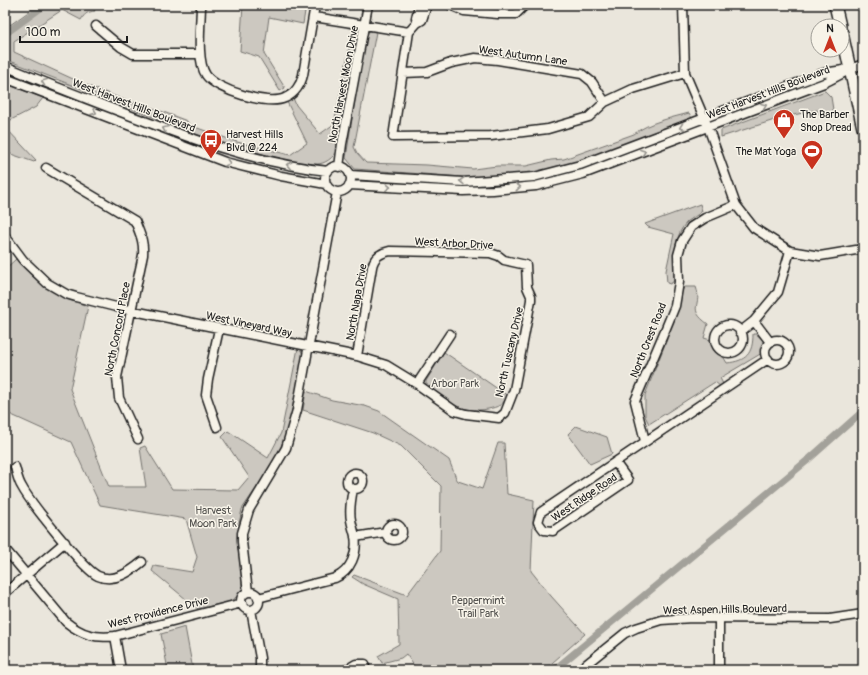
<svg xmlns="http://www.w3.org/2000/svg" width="868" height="675" font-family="Pangolin,sans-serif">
<rect width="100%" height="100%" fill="#eae6dc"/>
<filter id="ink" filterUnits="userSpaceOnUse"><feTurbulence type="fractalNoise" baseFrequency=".025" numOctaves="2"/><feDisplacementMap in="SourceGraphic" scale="8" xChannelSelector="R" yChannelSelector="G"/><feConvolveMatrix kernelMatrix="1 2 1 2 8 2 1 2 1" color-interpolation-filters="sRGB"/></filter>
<g filter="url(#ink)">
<path fill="#ccc8c0" stroke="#74726e" d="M38 5H92L95 11C88 12 85 13 81 20L62 10 14 41V52L84 84 132 103 137 102 187 121 189 125 237 142 290 155 307 143 287 102 293 98 296 105 320 134 334 124 353 29 359 28 334 155C327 163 320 165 309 164V163L306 164C271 157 238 148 204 137L5 59V18L9 20 10 25Z
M243 5H306L303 24 269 17 264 54 285 88 280 91 259 57 240 51Z
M370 31 376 32 354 147 357 153 366 163 427 165 473 169 497 166H526L551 160 564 159 634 134C649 122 671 118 689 113L692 118 572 164 534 173 476 178 355 169 346 158 365 34Z
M5 83 43 98 36 107 5 123Z
M825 91 831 97 834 116 821 118 817 110 784 117 721 137V130Z
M5 127 36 160 34 162 5 152Z
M700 204 702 211C698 215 692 218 687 222 673 236 674 263 674 281L670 284 667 283 666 271 674 234 648 227 645 224Z
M16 259C37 284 56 297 88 306L70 389 109 487H146L140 448 145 446 172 489 238 490 249 477 222 437 228 431 268 458 281 433 298 348 301 350 303 355 288 430 274 462 242 509 239 524 237 538 242 581V589L238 596 229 602 198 609 152 571 154 566 192 572 197 557 186 519 100 505 71 442 5 412V269Z
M685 287H696C703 306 686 308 708 324L704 338 714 341 727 363C746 361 753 354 753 334H756L763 340 762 353 720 378 724 386 721 387 715 382 649 424 645 416V395L667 339 666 337 683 289Z
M444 352 508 396C503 405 498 407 488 409 461 414 447 401 426 386V381Z
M306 391 332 400 365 406 379 411 449 460 456 478 458 481 482 489 498 443H504L507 494 534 500 531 571 551 596 585 634 544 670H417L406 654 401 658 382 663 378 656 399 644 398 599 363 584 352 577 354 575 407 595 440 551 441 486 401 446 373 433 303 410Z
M576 426 607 437 612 454 590 464 568 434Z
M185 627 193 670H168L161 634Z"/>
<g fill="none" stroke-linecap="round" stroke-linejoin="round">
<path stroke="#a3a19a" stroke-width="7" d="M5 34 45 5
M554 670 809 459 863 411"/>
<g stroke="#1c1c1c" stroke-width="11">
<path id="minor" d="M201 5C201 22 196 61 206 75 216 90 268 106 285 98 295 94 301 84 303 75L315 5
M450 5 464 11 498 14H516L525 5
M683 5 685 73 708 127 736 205 754 228 790 251 820 256 856 250 863 251
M314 17 409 32
M417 23 416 18 419 5
M96 26 121 47 133 54H200
M409 32 393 137 491 136 548 129 589 117 605 102 633 89 685 73
M409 32 417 23 422 20 427 5
M5 66C43 82 82 97 121 112 188 138 256 163 328 171
M403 73 427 72 451 63 475 58 498 60 582 74 592 82 605 102
M5 78 225 162 281 176 326 184
M325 179a13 13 0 1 1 26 0a13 13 0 1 1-26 0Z
M339 167 342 144 368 5
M46 168 135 221C140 234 144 241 143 255L117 377 119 398 138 439
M350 175 463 182 534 177 580 165 824 73 850 69
M349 185 463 191 493 190 536 186 583 174 824 83C837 77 849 69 863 64
M5 236 23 260 47 283 66 294 76 297 124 309 357 356 386 365 417 384 455 411 466 414 499 418 505 413 514 390 531 300V296L527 287 526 265 504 260 499 256 490 253 390 251C380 253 374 257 372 267L357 356
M754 321 770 342
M715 339a14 14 0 1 1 28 0a14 14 0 1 1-28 0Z
M740 332 754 321 778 292 790 251
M765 352a12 12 0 1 1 24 0a12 12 0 1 1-24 0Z
M417 384 450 334
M217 427 206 395 208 379 219 329
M645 441 635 401 666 328 675 306 679 282 678 255 682 241 691 227 705 218 736 205
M615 462 628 480 553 531 544 530 538 522 541 512 768 359
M15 467C17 474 18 481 22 487 30 502 84 570 98 576 114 583 130 572 142 562
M347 481a8 8 0 1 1 16 0a8 8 0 1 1-16 0Z
M386 532a8 8 0 1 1 16 0a8 8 0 1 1-16 0Z
M355 537 386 532
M5 549 66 622C81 634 95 639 115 636L242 603
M248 592 242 542V533L249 510 286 448 297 410 337 192
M241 601a9 9 0 1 1 18 0a9 9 0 1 1-18 0Z
M5 593 65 542
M258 598 335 578C351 571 358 553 355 536 354 531 352 526 351 520 349 510 351 499 353 489
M251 610 260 658V670
M719 618V670
M115 636 121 670
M346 670 356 664H365
M579 670 625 633 636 628 661 620 692 618 830 619 863 614"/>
</g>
<g stroke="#1c1c1c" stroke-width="14">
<path id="major" d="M835 5 840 26
M842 33 863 128"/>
</g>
<use href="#minor" stroke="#f7f3e8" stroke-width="8"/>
<use href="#major" stroke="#f7f3e8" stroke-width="11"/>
</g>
<defs><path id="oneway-chevron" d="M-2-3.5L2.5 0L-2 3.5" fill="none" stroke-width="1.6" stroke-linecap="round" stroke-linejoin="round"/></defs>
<g stroke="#94928c">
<use href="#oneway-chevron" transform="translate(44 82) rotate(-159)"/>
<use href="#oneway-chevron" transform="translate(764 106) rotate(-21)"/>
<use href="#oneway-chevron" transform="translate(94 112) rotate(21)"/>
<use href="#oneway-chevron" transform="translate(682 127) rotate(159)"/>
<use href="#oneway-chevron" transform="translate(165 129) rotate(-159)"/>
<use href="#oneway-chevron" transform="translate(643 152) rotate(-20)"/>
<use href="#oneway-chevron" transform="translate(228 163) rotate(16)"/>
<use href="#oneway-chevron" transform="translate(289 165) rotate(-168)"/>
<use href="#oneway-chevron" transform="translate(462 181) rotate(-179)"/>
<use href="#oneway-chevron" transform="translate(388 187) rotate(3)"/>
<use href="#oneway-chevron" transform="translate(518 187) rotate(-5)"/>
</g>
</g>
<defs>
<g id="shop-pin" transform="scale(1.15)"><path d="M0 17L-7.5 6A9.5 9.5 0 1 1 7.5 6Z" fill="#c8321e" stroke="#f7f3e8"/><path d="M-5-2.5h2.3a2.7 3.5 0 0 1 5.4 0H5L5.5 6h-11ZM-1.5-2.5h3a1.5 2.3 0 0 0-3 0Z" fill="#fff"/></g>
<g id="bus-pin" transform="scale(1.15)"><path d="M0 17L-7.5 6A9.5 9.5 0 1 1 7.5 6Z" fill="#c8321e" stroke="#f7f3e8"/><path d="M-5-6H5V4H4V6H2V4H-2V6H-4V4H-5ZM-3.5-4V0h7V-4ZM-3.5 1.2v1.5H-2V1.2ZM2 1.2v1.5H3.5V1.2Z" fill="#fff"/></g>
<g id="stadium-pin" transform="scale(1.15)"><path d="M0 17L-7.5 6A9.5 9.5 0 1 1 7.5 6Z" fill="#c8321e" stroke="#f7f3e8"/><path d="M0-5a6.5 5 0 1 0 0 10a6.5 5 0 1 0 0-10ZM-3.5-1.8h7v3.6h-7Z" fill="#fff"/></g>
</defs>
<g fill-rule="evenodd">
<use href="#shop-pin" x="784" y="120"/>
<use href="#bus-pin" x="211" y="140"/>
<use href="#stadium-pin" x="812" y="151"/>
</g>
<g text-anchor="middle" stroke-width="3" stroke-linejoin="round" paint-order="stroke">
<g font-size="11" fill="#1c1c1c" stroke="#f7f3e8">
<text transform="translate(523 55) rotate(8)" y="4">West Autumn Lane</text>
<text transform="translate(343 84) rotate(-79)" y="4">North Harvest Moon Drive</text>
<text transform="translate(768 92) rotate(-21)" y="4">West Harvest Hills Boulevard</text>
<text transform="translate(134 105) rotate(21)" y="4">West Harvest Hills Boulevard</text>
<text transform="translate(454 243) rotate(3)" y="4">West Arbor Drive</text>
<text transform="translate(356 302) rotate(-80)" y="4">North Napa Drive</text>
<text transform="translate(249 324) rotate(12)" y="4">West Vineyard Way</text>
<text transform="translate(117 329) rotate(-79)" y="4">North Concord Place</text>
<text transform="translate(648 340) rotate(-68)" y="4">North Crest Road</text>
<text transform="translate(509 352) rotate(-77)" y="4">North Tuscany Drive</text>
<text transform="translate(584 497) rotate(-34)" y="4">West Ridge Road</text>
<text transform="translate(725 609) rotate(-1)" y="4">West Aspen Hills Boulevard</text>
<text transform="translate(158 612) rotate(-14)" y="4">West Providence Drive</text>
</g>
<g font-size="11" fill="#1c1c1c" stroke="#f7f3e8" text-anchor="start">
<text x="800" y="118">The Barber<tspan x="800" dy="13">Shop Dread</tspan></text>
<text x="226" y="138">Harvest Hills<tspan x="226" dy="13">Blvd @ 224</tspan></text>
<text x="796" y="155" text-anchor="end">The Mat Yoga</text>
</g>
<g font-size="11" fill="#51504d" stroke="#f7f3e8">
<text x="455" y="387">Arbor Park</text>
<text x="213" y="514">Harvest<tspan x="213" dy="13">Moon Park</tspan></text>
<text x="478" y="604">Peppermint<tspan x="478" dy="13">Trail Park</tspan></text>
</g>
</g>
<rect width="868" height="675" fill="none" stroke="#f7f3e8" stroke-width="20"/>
<rect x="10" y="10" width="848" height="655" fill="none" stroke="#1c1c1c" stroke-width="1.5" filter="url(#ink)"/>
<g transform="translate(830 38)"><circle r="19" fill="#f7f3e8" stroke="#9f9d96"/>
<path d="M0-3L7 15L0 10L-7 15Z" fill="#c8321e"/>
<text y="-6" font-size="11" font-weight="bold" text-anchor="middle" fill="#1c1c1c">N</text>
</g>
<path d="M20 36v6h107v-6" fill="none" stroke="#1c1c1c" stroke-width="2"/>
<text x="26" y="36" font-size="12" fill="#1c1c1c" stroke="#f7f3e8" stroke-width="3" paint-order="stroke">100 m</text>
</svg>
